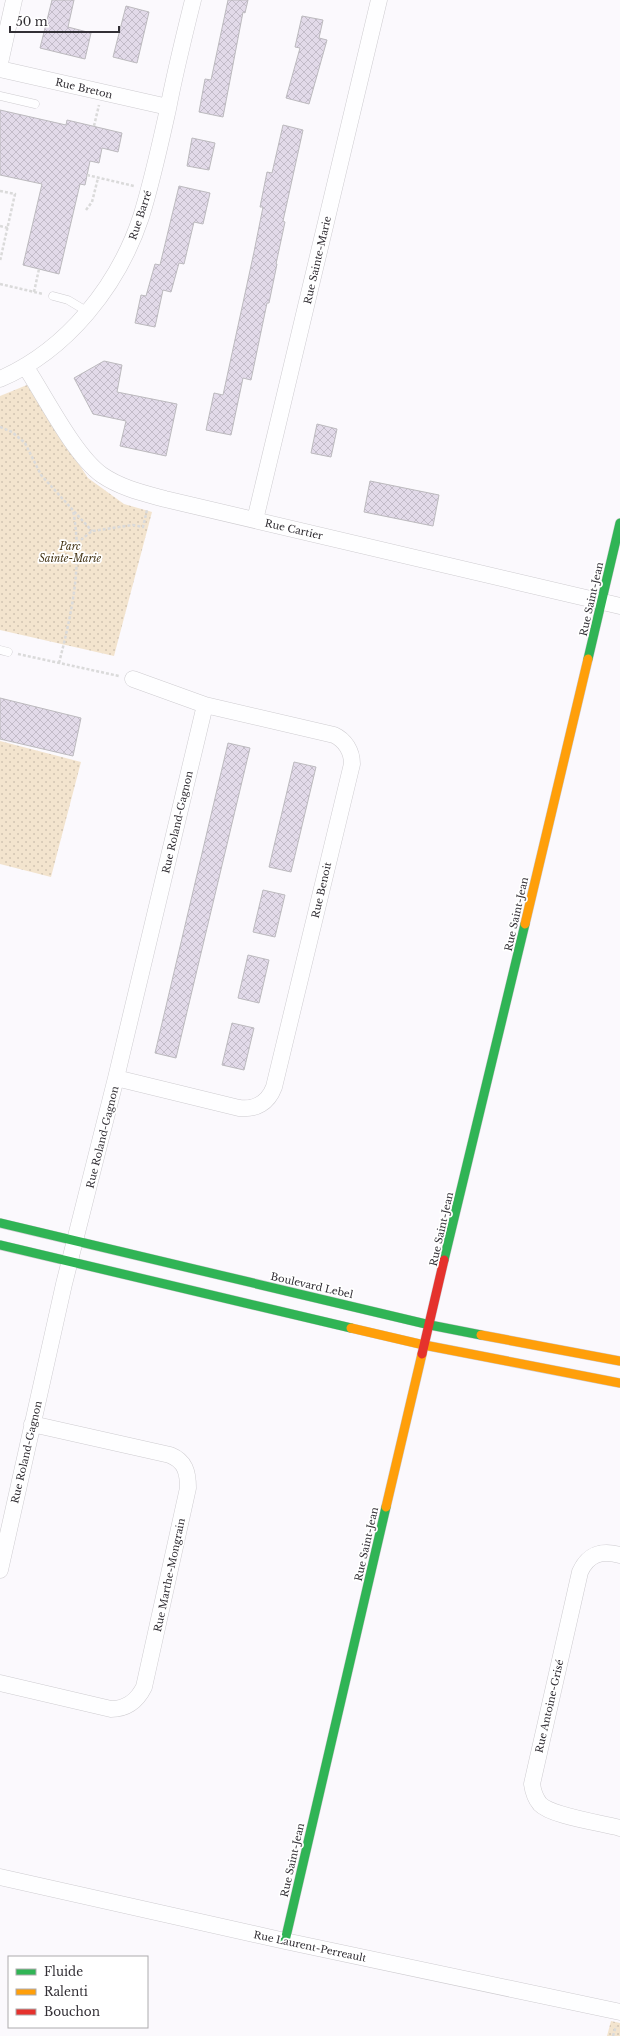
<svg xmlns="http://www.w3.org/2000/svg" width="620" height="2036" font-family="'Libre Baskerville',serif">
<defs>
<pattern id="park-dots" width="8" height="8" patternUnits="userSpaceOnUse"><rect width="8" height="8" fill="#f3e4ce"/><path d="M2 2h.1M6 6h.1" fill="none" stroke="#d1c4b2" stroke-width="1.8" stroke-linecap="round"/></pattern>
<pattern id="building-cross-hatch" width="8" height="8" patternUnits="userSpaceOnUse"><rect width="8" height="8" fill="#e2dae9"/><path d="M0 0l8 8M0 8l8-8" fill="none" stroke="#c2bbc8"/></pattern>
</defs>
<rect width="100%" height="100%" fill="#fbf9fd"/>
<path fill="url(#park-dots)" d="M27 385 88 478 124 504 152 512 114 656 0 630V396Z
M0 741 81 762 51 877 0 864Z
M611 2021 620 2023V2036H607Z"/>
<path fill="url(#building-cross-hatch)" stroke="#bcbabe" d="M52 0H74L68 27 91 33 85 59 40 48Z
M228 0H248L245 13 243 12 223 117 199 112 205 79 211 80Z
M126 6 149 12 137 63 113 57Z
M302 16 323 20 319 38 327 40 309 104 286 98 300 48 295 47Z
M0 110 66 125 67 120 122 133 118 152 102 148 99 163 90 161 85 185 80 184 59 274 23 265 42 184 0 175Z
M283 125 303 130 283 221 285 222 276 264H277L269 303H267L251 380 243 378 231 435 206 430 214 393 223 395 254 252 263 207H260L267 172 272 173Z
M192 138 215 143 209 170 187 166Z
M179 186 210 193 203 224 194 222 184 264 179 263 171 292 163 290 155 327 135 323 141 295 146 296 155 264 160 265Z
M104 361 122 365 117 392 177 404 166 456 120 446 126 421 93 414 74 378Z
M317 424 337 429 331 457 311 453Z
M370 481 439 495 433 526 364 512Z
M0 698 81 718 73 756 0 739Z
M228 743 250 748 176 1058 155 1053Z
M294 762 316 767 291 872 269 867Z
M263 890 285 895 275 937 253 932Z
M248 955 269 960 259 1003 238 998Z
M232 1023 254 1028 244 1070 222 1065Z"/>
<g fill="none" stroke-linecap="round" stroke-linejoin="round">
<g stroke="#ceccd0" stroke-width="9">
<path id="lane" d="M0 96 35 104
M53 296 68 300 88 312
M0 650 8 652"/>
</g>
<g stroke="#ceccd0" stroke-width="17">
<path id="street" d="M0 63 14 0
M0 69 168 107
M25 366C45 396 74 455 102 475 121 488 143 493 165 499L620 606
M0 379C67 350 118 286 141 217 152 182 160 145 168 109 175 72 184 36 193 0
M255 520 379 0
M116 1078 239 1108C256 1110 268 1103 274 1087L352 764C352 751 345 740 334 735L205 705 133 679
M620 1555C602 1550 588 1554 580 1572L532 1784C533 1791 535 1798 540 1804 551 1816 602 1823 620 1828
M0 1570 64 1284 116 1078 205 705
M0 1683 111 1709C127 1709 137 1701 144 1687L188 1488C188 1472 185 1461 170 1455L32 1424
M0 1877 285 1941 620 2012"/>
</g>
<g stroke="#ceccd0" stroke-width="10">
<path id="fast" d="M588 659 620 523
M0 1223 430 1325 481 1335
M0 1245 351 1328
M444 1260 525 924
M285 1941 386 1507"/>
</g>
<g stroke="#ceccd0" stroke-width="10">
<path id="slow" d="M525 924 588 659
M351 1328 424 1345 620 1383
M481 1335 620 1361
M386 1507 422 1354"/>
</g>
<g stroke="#ceccd0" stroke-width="10">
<path id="jam" d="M422 1354 444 1260"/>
</g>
<path stroke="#dadada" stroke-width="2.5" stroke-dasharray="3 2" stroke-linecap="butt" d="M94 126 99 105
M87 175 134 186
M0 191 15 194 0 261
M86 210 92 202 98 178
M0 226 8 228
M0 284 43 294
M34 292 39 269
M0 427 12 432 25 443 41 475 92 531
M77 543 92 531 133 525 143 527 147 510
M18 654 119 676
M59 663C72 612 83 563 73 510
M613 2036 616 2026"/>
<use href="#lane" stroke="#fefeff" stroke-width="8"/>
<use href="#street" stroke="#fefeff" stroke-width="16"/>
<use href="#fast" stroke="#30b455" stroke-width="9"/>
<use href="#slow" stroke="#ff9f0a" stroke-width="9"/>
<use href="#jam" stroke="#e5322d" stroke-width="9"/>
</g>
<g text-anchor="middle" stroke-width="3.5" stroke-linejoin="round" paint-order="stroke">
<g font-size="10" fill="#322f35" stroke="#fff">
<text transform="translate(84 88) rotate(13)" y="4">Rue Breton</text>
<text transform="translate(140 215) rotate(-72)" y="4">Rue Barré</text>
<text transform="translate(317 260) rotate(-77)" y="4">Rue Sainte-Marie</text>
<text transform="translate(294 529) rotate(13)" y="4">Rue Cartier</text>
<text transform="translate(591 599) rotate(-77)" y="4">Rue Saint-Jean</text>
<text transform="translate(177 822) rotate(-77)" y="4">Rue Roland-Gagnon</text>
<text transform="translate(321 890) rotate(-77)" y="4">Rue Benoit</text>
<text transform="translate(516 914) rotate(-77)" y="4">Rue Saint-Jean</text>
<text transform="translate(102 1137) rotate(-76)" y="4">Rue Roland-Gagnon</text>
<text transform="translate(441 1229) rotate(-77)" y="4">Rue Saint-Jean</text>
<text transform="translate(312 1285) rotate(13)" y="4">Boulevard Lebel</text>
<text transform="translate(26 1452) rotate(-77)" y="4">Rue Roland-Gagnon</text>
<text transform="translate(366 1544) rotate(-77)" y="4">Rue Saint-Jean</text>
<text transform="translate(169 1575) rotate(-78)" y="4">Rue Marthe-Mongrain</text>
<text transform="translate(549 1706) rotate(-77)" y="4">Rue Antoine-Grisé</text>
<text transform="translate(292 1860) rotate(-77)" y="4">Rue Saint-Jean</text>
<text transform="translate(310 1946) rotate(12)" y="4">Rue Laurent-Perreault</text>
</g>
<g font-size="10" font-style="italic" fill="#423213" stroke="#fff">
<text x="70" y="550">Parc<tspan x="70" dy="12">Sainte-Marie</tspan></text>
</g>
</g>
<rect x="8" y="1956" width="140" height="72" fill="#ffffff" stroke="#adacae"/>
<rect x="16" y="1969" width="20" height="6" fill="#30b455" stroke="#adacae"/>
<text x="44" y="1976" font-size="12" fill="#322f35">Fluide</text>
<rect x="16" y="1989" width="20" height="6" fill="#ff9f0a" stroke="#adacae"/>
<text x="44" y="1996" font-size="12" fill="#322f35">Ralenti</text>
<rect x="16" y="2009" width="20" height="6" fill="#e5322d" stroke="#adacae"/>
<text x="44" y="2016" font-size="12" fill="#322f35">Bouchon</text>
<path d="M10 26v6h109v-6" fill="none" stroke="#322f35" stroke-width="2"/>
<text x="16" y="26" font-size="12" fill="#322f35" stroke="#ffffff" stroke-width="3" paint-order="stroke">50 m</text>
</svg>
